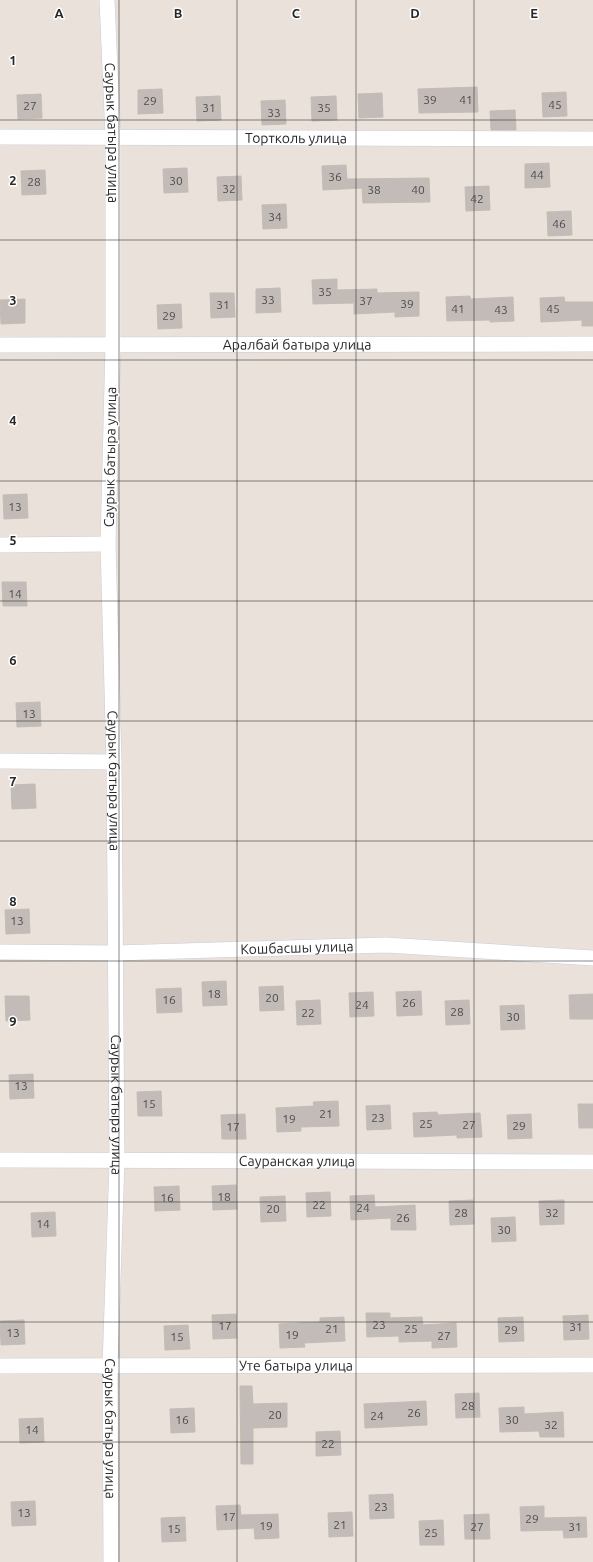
<svg xmlns="http://www.w3.org/2000/svg" width="593" height="1562" font-family="Ubuntu,sans-serif">
<rect width="100%" height="100%" fill="#e9e1da"/>
<path fill="#c2bbb7" stroke="#c4bdb4" d="M477 87 478 112 419 113 418 89Z
M162 89 163 113 138 114V90Z
M566 92 567 116 543 117 542 93Z
M382 93 383 117 359 118 358 94Z
M41 94 42 118 18 119 17 95Z
M220 96 221 120 197 121 196 97Z
M336 96 337 120 312 121 311 97Z
M285 100 286 124 262 125 261 101Z
M515 110 516 130H491L490 111Z
M549 163 550 187 525 188V164Z
M346 165 347 179 429 178 430 202 363 203 362 188 323 190 322 166Z
M187 168 188 192 164 193 163 169Z
M45 170 46 194 22 195 21 171Z
M241 176 242 200 218 201 217 177Z
M489 186 490 210 466 211 465 187Z
M286 204 287 228 263 229 262 205Z
M571 211 572 235 548 236 547 212Z
M337 279V290L377 289V293L419 292V316L395 317V312L354 314V303L313 304 312 280Z
M280 288 281 312 256 313V289Z
M210 293H234L235 317 211 318Z
M470 296V299L513 297 514 321 490 322V320L447 321 446 297Z
M564 297 565 302H593V326H582V320L541 322 540 298Z
M25 299V323L1 324 0 300Z
M181 304 182 328 158 329 157 305Z
M27 494 28 518 4 519 3 495Z
M2 582H26L27 606H3Z
M40 702 41 726 17 727 16 703Z
M35 784 36 808 12 809 11 785Z
M29 909 30 933 6 934 5 910Z
M226 981 227 1005 203 1006 202 982Z
M283 986 284 1010 260 1011 259 987Z
M181 988 182 1012 157 1013 156 989Z
M421 991 422 1015 397 1016 396 992Z
M373 992 374 1016 350 1017 349 993Z
M593 994V1019H570L569 995Z
M5 996H29L30 1020 6 1021Z
M320 1000 321 1024 297 1025 296 1001Z
M469 1000 470 1024 446 1025 445 1001Z
M524 1005 525 1029 501 1030 500 1006Z
M33 1074 34 1098 10 1099 9 1075Z
M161 1091 162 1116H138L137 1092Z
M338 1101 339 1126 301 1127V1131L277 1132 276 1108 314 1106 313 1102Z
M578 1104H593V1128H579Z
M390 1105 391 1129 367 1130 366 1106Z
M437 1112 438 1115 480 1113 482 1137 457 1138V1135L414 1137 413 1113Z
M245 1114 246 1139H222L221 1115Z
M531 1114 532 1138 508 1139 507 1115Z
M236 1185 237 1209 213 1210 212 1186Z
M179 1186 180 1210 155 1211 154 1187Z
M330 1192 331 1216 307 1217 306 1193Z
M374 1195 375 1207 415 1205 416 1230H391V1218L351 1220 350 1196Z
M285 1196 286 1221 261 1222 260 1197Z
M473 1200 474 1224 450 1225 449 1201Z
M564 1200V1224L540 1225 539 1201Z
M55 1212 56 1236 32 1237 31 1213Z
M515 1217 516 1241 492 1242 491 1218Z
M366 1313H390V1318L422 1317 423 1325 456 1323 457 1347 432 1348V1341L399 1342V1336L367 1337Z
M236 1314 237 1338 213 1339 212 1315Z
M588 1315 589 1339 564 1340 563 1316Z
M344 1317 345 1341 304 1343 305 1347 280 1348 279 1324 320 1322V1318Z
M523 1317 524 1341 499 1342 498 1318Z
M24 1320 25 1344 1 1345 0 1321Z
M188 1325 190 1349 165 1350 164 1326Z
M240 1386H252L253 1404 287 1403V1427L253 1428V1464H241Z
M479 1393 480 1417 456 1418 455 1394Z
M426 1401 427 1425 365 1428 364 1404Z
M524 1407V1414L563 1412 564 1437H540L539 1431 500 1432 499 1408Z
M194 1408 195 1432 171 1433 170 1409Z
M43 1418 44 1442 20 1443 19 1419Z
M340 1431 341 1455 316 1456V1432Z
M393 1494 394 1518 370 1519 369 1495Z
M35 1501 36 1525 12 1526 11 1502Z
M240 1505 241 1515 278 1514 279 1538 255 1539 254 1528 217 1530 216 1506Z
M544 1506V1518L586 1517 587 1537 564 1538 563 1530 521 1531 520 1507Z
M352 1512 353 1536 329 1537 328 1513Z
M489 1514 490 1539H465L464 1515Z
M185 1517 186 1541 162 1542 161 1518Z
M443 1520 444 1545H420L419 1521Z"/>
<g fill="none" stroke-linecap="round" stroke-linejoin="round">
<g stroke="#c9cdd9" stroke-width="16">
<g id="minor">
<path id="s1" d="M107 0 113 137V345L108 544 114 762 117 1161 110 1367 111 1562"/>
<path id="s2" d="M0 137 593 139"/>
<path id="s3" d="M0 345 593 344"/>
<path d="M0 545 108 544"/>
<path d="M0 761 114 762"/>
<path id="s4" d="M0 952 115 953 386 945 593 958"/>
<path id="s5" d="M0 1160 593 1162"/>
<path id="s6" d="M0 1366 593 1365"/>
</g>
</g>
<use href="#minor" stroke="#fff" stroke-width="15"/>
</g>
<path fill="none" stroke="#282828" stroke-width="1" stroke-opacity="0.55" d="M119 0V1562M237 0V1562M356 0V1562M474 0V1562M0 120H593M0 240H593M0 360H593M0 481H593M0 601H593M0 721H593M0 841H593M0 961H593M0 1081H593M0 1202H593M0 1322H593M0 1442H593"/>
<g text-anchor="middle" stroke-width="3" stroke-linejoin="round" paint-order="stroke">
<g font-size="12" fill="#4e4d4c">
<text x="430" y="104">39</text>
<text x="466" y="104">41</text>
<text x="150" y="105">29</text>
<text x="555" y="109">45</text>
<text x="30" y="110">27</text>
<text x="209" y="112">31</text>
<text x="324" y="112">35</text>
<text x="274" y="117">33</text>
<text x="537" y="179">44</text>
<text x="335" y="181">36</text>
<text x="176" y="185">30</text>
<text x="34" y="186">28</text>
<text x="229" y="193">32</text>
<text x="374" y="194">38</text>
<text x="418" y="194">40</text>
<text x="477" y="203">42</text>
<text x="275" y="221">34</text>
<text x="559" y="228">46</text>
<text x="325" y="296">35</text>
<text x="268" y="304">33</text>
<text x="366" y="305">37</text>
<text x="407" y="308">39</text>
<text x="223" y="309">31</text>
<text x="458" y="313">41</text>
<text x="553" y="313">45</text>
<text x="501" y="314">43</text>
<text x="169" y="320">29</text>
<text x="15" y="511">13</text>
<text x="15" y="598">14</text>
<text x="29" y="718">13</text>
<text x="17" y="925">13</text>
<text x="214" y="998">18</text>
<text x="272" y="1002">20</text>
<text x="169" y="1004">16</text>
<text x="409" y="1007">26</text>
<text x="362" y="1009">24</text>
<text x="457" y="1016">28</text>
<text x="308" y="1017">22</text>
<text x="513" y="1021">30</text>
<text x="21" y="1090">13</text>
<text x="149" y="1108">15</text>
<text x="326" y="1118">21</text>
<text x="378" y="1122">23</text>
<text x="289" y="1123">19</text>
<text x="426" y="1128">25</text>
<text x="469" y="1129">27</text>
<text x="519" y="1130">29</text>
<text x="233" y="1131">17</text>
<text x="224" y="1201">18</text>
<text x="167" y="1202">16</text>
<text x="319" y="1209">22</text>
<text x="363" y="1212">24</text>
<text x="273" y="1213">20</text>
<text x="461" y="1217">28</text>
<text x="552" y="1217">32</text>
<text x="403" y="1222">26</text>
<text x="43" y="1228">14</text>
<text x="504" y="1234">30</text>
<text x="379" y="1329">23</text>
<text x="225" y="1330">17</text>
<text x="576" y="1331">31</text>
<text x="332" y="1333">21</text>
<text x="411" y="1333">25</text>
<text x="511" y="1334">29</text>
<text x="13" y="1337">13</text>
<text x="292" y="1339">19</text>
<text x="444" y="1340">27</text>
<text x="177" y="1341">15</text>
<text x="468" y="1410">28</text>
<text x="414" y="1417">26</text>
<text x="275" y="1419">20</text>
<text x="377" y="1420">24</text>
<text x="182" y="1424">16</text>
<text x="512" y="1424">30</text>
<text x="551" y="1429">32</text>
<text x="32" y="1434">14</text>
<text x="328" y="1448">22</text>
<text x="381" y="1511">23</text>
<text x="24" y="1517">13</text>
<text x="229" y="1521">17</text>
<text x="532" y="1523">29</text>
<text x="340" y="1529">21</text>
<text x="266" y="1530">19</text>
<text x="477" y="1531">27</text>
<text x="575" y="1531">31</text>
<text x="174" y="1533">15</text>
<text x="431" y="1537">25</text>
</g>
<g font-size="14" fill="#282828" stroke="#fff">
<text dy="5" stroke="none"><textPath href="#s1" startOffset="133">Саурык батыра улица</textPath></text>
<text dy="5" stroke="none"><textPath href="#s2" startOffset="296">Тортколь улица</textPath></text>
<text dy="5" stroke="none"><textPath href="#s3" startOffset="297">Аралбай батыра улица</textPath></text>
<text transform="translate(110 457) rotate(-89)" y="5">Саурык батыра улица</text>
<text dy="5" stroke="none"><textPath href="#s1" startOffset="781">Саурык батыра улица</textPath></text>
<text dy="5" stroke="none"><textPath href="#s4" startOffset="297">Кошбасшы улица</textPath></text>
<text dy="5" stroke="none"><textPath href="#s1" startOffset="1105">Саурык батыра улица</textPath></text>
<text dy="5" stroke="none"><textPath href="#s5" startOffset="297">Сауранская улица</textPath></text>
<text dy="5" stroke="none"><textPath href="#s6" startOffset="296">Уте батыра улица</textPath></text>
<text dy="5" stroke="none"><textPath href="#s1" startOffset="1429">Саурык батыра улица</textPath></text>
</g>
</g>
<g font-size="13" text-anchor="middle" font-weight="bold" fill="#282828" stroke="#fff" stroke-width="3" stroke-linejoin="round" paint-order="stroke">
<text x="59" y="18">A</text>
<text x="178" y="18">B</text>
<text x="296" y="18">C</text>
<text x="415" y="18">D</text>
<text x="534" y="18">E</text>
<text x="13" y="65">1</text>
<text x="13" y="185">2</text>
<text x="13" y="305">3</text>
<text x="13" y="425">4</text>
<text x="13" y="545">5</text>
<text x="13" y="665">6</text>
<text x="13" y="786">7</text>
<text x="13" y="906">8</text>
<text x="13" y="1026">9</text>
</g>
</svg>
